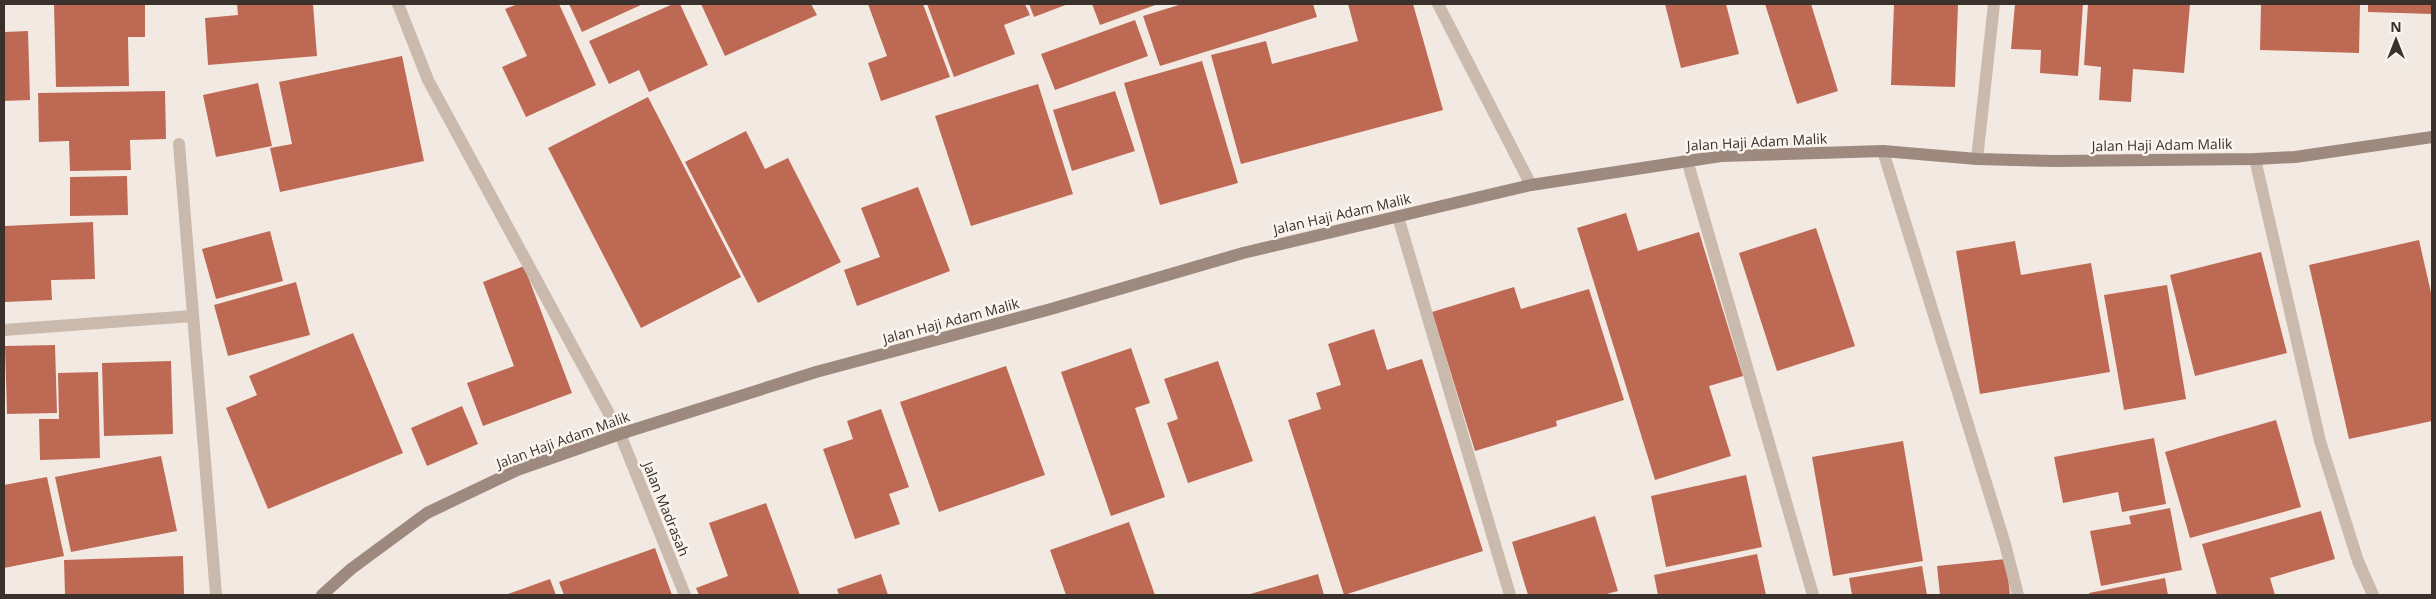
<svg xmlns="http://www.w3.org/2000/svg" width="2436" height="599" font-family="'Open Sans',sans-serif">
<rect width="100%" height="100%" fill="#f2eae2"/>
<path fill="#be6954" d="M54 4H145V37H128L129 86 56 87Z
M237 4H313L317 56 208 65 205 18 238 15Z
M518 4H559L596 85 526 117 502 67 527 56 505 9Z
M569 4H643L582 32Z
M673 4H680L708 65 649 92 639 70 609 84 589 41Z
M701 4H811L817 15 725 56Z
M868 4H923L950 77 881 101 868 63 887 56Z
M927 4H1025L1030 15 1004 25 1015 54 954 77Z
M1029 4H1068L1034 17Z
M1092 4H1158L1100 25Z
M1182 4H1313L1317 17 1160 66 1143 16Z
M1348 4H1413L1443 110 1241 164 1211 55 1266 41 1272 64 1358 41Z
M1665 4H1726L1739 54 1681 68Z
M1765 4H1811L1838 91 1797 104Z
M1894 4H1958L1955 87 1891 85Z
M2015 4H2083L2078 76 2040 73 2041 50 2011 49Z
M2088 4H2190L2184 73 2133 69 2131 102 2099 100 2101 67 2084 65Z
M2261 4H2360L2359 53 2260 50Z
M2368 4H2432V14L2368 12Z
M1135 20 1148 56 1055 90 1041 54Z
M28 31 30 100 4 101V32Z
M402 56 424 161 280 192 270 148 292 144 279 82Z
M1202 61 1238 183 1160 205 1124 83Z
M258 83 272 146 216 157 203 95Z
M1038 84 1073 194 971 226 935 116Z
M165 91 166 139 130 140 131 170 70 171 69 141 39 142 38 93Z
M1115 91 1135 151 1072 171 1053 110Z
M648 97 741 277 641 328 548 148Z
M746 131 765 169 788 158 841 262 758 303 685 162Z
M127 176 128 215 70 216V177Z
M918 187 950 271 857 306 844 270 880 257 861 208Z
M1626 213 1638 251 1699 232 1743 376 1709 386 1731 456 1655 480 1577 228Z
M93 222 95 279 51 280 52 300 5 302 4 226Z
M1816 228 1855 346 1777 371 1739 253Z
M270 231 283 281 216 299 202 249Z
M2419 240 2432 297V421L2349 439 2309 265Z
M2015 241 2021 275 2091 263 2110 372 1980 394 1956 251Z
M2261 252 2287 353 2195 376 2170 275Z
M524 266 572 393 483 426 467 383 514 366 483 282Z
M296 282 310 335 228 356 214 305Z
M2167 285 2186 399 2124 410 2104 295Z
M1514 287 1521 309 1589 289 1624 400 1556 421 1557 426 1475 451 1432 312Z
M1374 329 1387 370 1422 359 1483 551 1344 595 1288 420 1321 409 1316 393 1341 385 1328 344Z
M353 333 403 453 268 509 226 408 257 395 249 376Z
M55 345 57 413 7 414 5 346Z
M1131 348 1150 403 1135 408 1165 497 1111 516 1061 372Z
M171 361 173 434 104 436 102 363Z
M1218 361 1253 461 1188 483 1167 423 1178 419 1164 379Z
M1006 366 1045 475 939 512 900 402Z
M98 372 100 458 40 460 39 419H59L58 373Z
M462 406 478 444 427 466 411 428Z
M881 409 909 487 889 494 900 524 855 539 823 449 853 439 847 421Z
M2276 420 2301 507 2190 538 2165 452Z
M2154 438 2166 504 2122 512 2118 492 2063 503 2054 457Z
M1903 441 1923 561 1833 576 1812 457Z
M161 456 177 531 71 552 55 477Z
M1746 475 1762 547 1666 567 1651 496Z
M47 477 64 556 4 568V485Z
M766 503 800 595H699L696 588 728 576 709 523Z
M2170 508 2182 570 2101 586 2090 531 2131 524 2129 516Z
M2321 511 2335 559 2270 578 2275 595H2217L2202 544Z
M1595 516 1618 591 1603 595H1528L1512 542Z
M1129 522 1155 595H1066L1050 550Z
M655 548 672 595H564L559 582Z
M1757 554 1766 595H1658L1654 575Z
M183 556 184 595H65L64 560Z
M2006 559 2010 595H1940L1937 566Z
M1922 566 1927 595H1852L1849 578Z
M881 574 888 595H839L837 589Z
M1318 574 1324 595H1247Z
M2165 578 2168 595H2090L2089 593Z
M550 579 556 595H505Z"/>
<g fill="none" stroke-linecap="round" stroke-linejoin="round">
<path stroke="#cabaae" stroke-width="12" d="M398 4 428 80 620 434 685 595
M1438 4 1531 185
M179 144 216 595
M1883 151 2005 544 2018 595
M1977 159 1994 4
M2255 159 2320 441 2358 561 2373 595
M1687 160 1813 595
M1398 217 1510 595
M4 330 192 316"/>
<path stroke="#9e897f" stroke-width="12" d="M322 595 351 569 427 513 517 470 620 434 816 372 1051 309 1243 253 1531 185 1721 156 1883 151 1977 159 2055 161 2255 159 2295 157 2432 137"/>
</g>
<g text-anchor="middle" stroke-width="5" stroke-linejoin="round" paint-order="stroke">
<g font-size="14" fill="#3a302c" stroke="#faf4ef">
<text transform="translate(1757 142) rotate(-3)" y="5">Jalan Haji Adam Malik</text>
<text transform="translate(2162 145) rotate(-1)" y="5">Jalan Haji Adam Malik</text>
<text transform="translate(1342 214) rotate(-13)" y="5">Jalan Haji Adam Malik</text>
<text transform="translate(951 321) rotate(-15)" y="5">Jalan Haji Adam Malik</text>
<text transform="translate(563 440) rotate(-20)" y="5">Jalan Haji Adam Malik</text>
<text transform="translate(666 509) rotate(68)" y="5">Jalan Madrasah</text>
</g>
</g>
<rect width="2436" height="599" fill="none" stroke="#3a302c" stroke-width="10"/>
<g transform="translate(2396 40)" stroke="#faf4ef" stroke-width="4" paint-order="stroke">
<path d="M0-4L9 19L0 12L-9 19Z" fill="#3a302c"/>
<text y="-8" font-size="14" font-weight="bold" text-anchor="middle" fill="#3a302c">N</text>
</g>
</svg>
